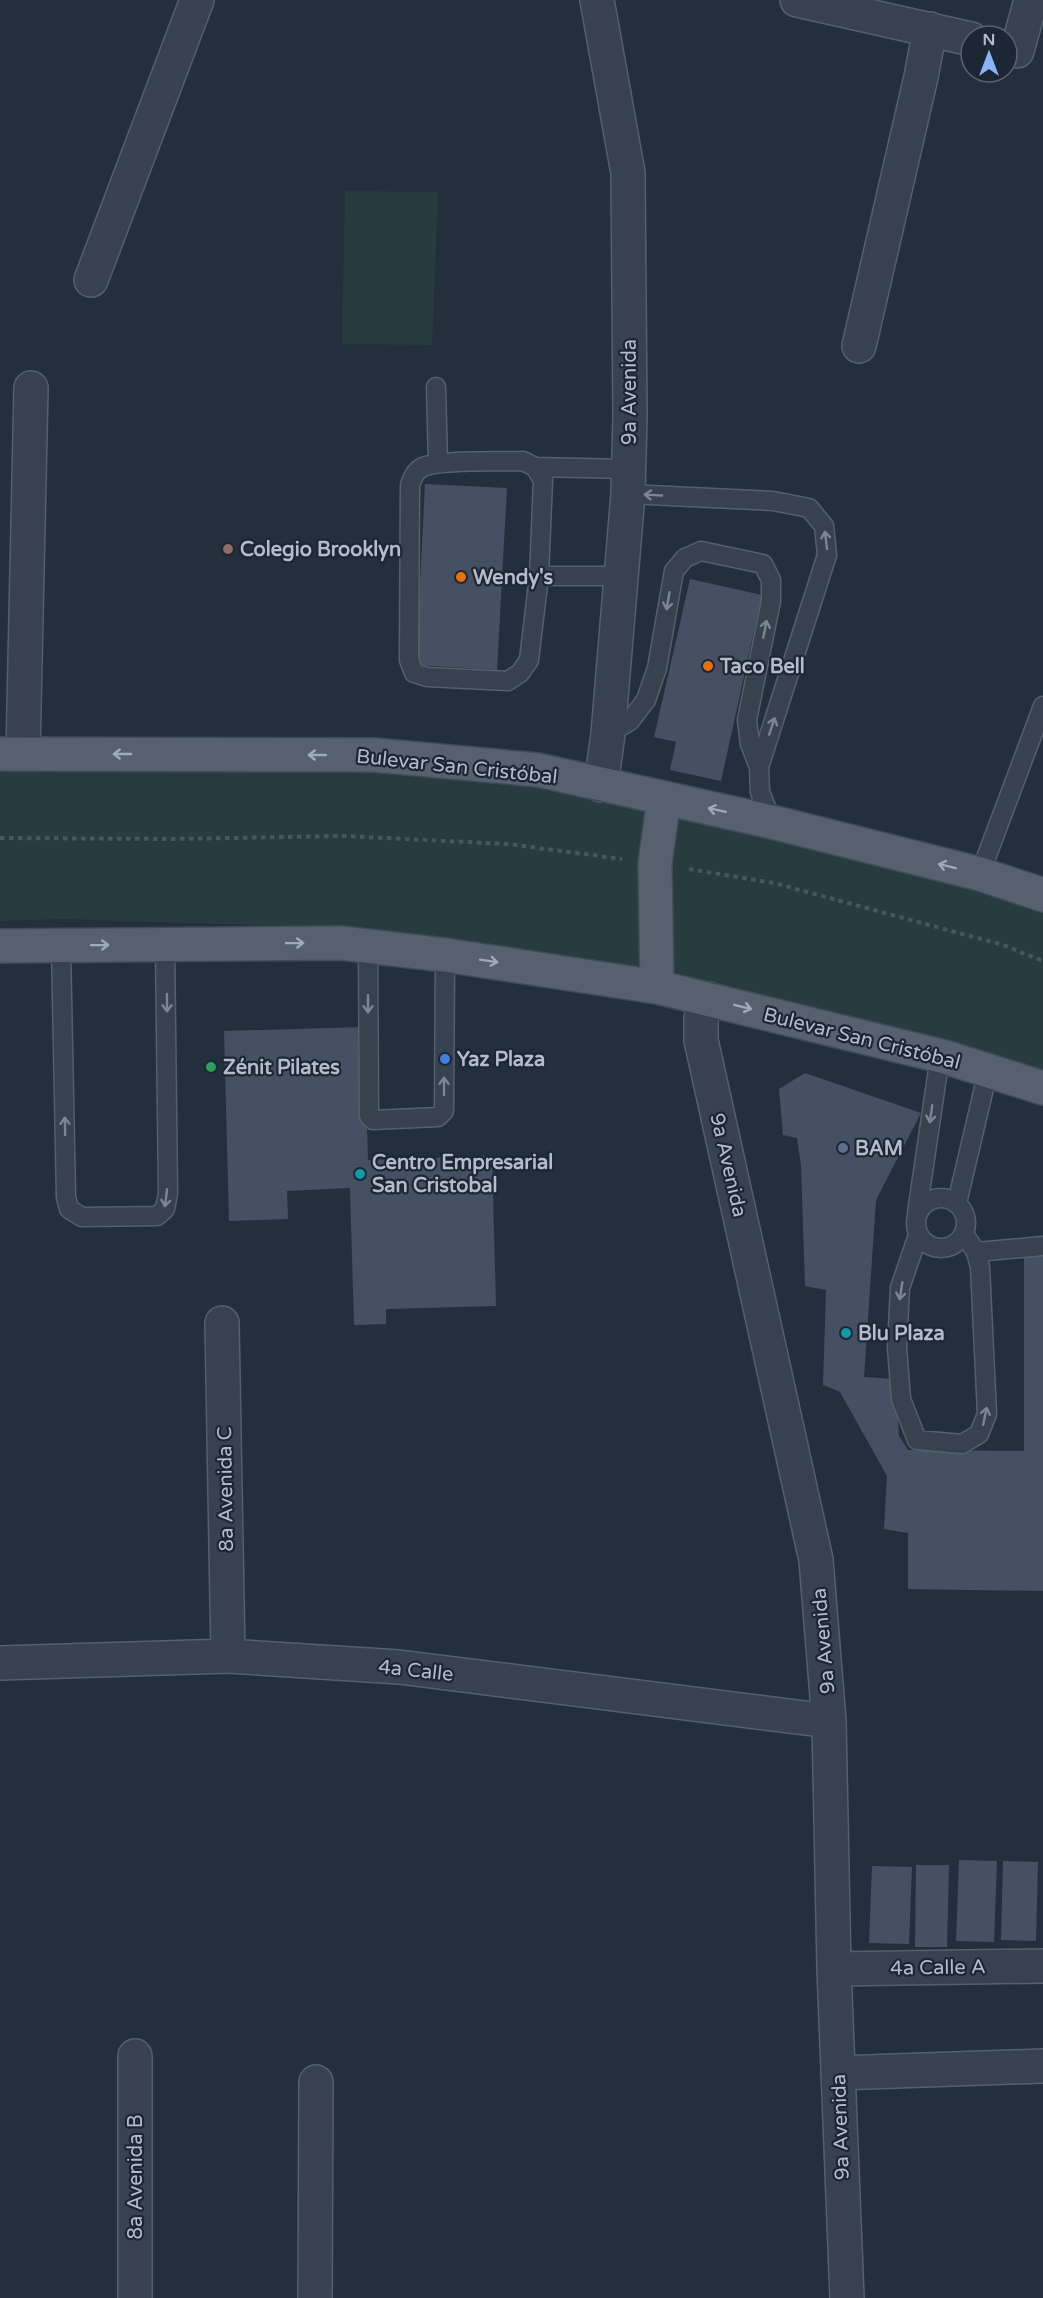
<svg xmlns="http://www.w3.org/2000/svg" width="1043" height="2298" font-family="'Varela Round',sans-serif">
<rect width="100%" height="100%" fill="#242f3e"/>
<path fill="#263c3f" d="M345 191 438 192 432 345 342 344Z
M0 767 406 771 546 782 652 805 644 972 482 943 316 927 63 919 0 921Z
M676 812 882 859 1043 909V1073L668 977Z"/>
<path fill="#455162" d="M425 484 507 488 497 670 416 665Z
M690 579 762 595 721 781 670 770 676 742 654 737Z
M364 1027 368 1160 492 1156 496 1306 386 1309V1324L354 1325 350 1188 287 1191 288 1219 229 1221 224 1031Z
M805 1073 921 1113 876 1200 864 1377 895 1379 899 1436 908 1450 1024 1451V1254L1043 1253V1591L908 1589V1533L884 1529 887 1476 840 1392 823 1385 826 1290 805 1286 801 1166 797 1138 783 1135 779 1089Z
M959 1860 997 1861 994 1942 956 1941Z
M1003 1861 1038 1862 1036 1941 1001 1940Z
M916 1865H949L947 1947H915Z
M872 1866 912 1867 909 1944 869 1943Z"/>
<g fill="none" stroke-linecap="round" stroke-linejoin="round">
<g stroke="#565f6c" stroke-width="21">
<path id="lane" d="M436 387 438 463
M523 461 535 467 543 480 539 576 529 660 520 673 508 681 427 677 414 673 409 660 410 485C413 477 415 471 423 467 440 459 501 462 523 461Z
M535 467 628 469
M628 494 773 501 809 508 824 526 827 555 759 767 760 792 772 822
M539 576H620
M608 734 630 721 646 700 657 668 674 571 685 558 701 551 763 564 771 580V601L747 720 750 744 759 767
M980 874 1043 706
M61 946 66 1197 69 1209 82 1217 157 1216 165 1209 168 1193 165 945
M368 946 369 1116 373 1120 438 1117 444 1111 445 955
M916 1223a25 25 0 1 1 50 0a25 25 0 1 1-50 0Z
M957 1203 988 1071
M917 1213 940 1056
M918 1235 900 1288 897 1347 901 1399 917 1440 962 1444 979 1434 987 1414 980 1267 976 1252 964 1234
M976 1252 1043 1246"/>
</g>
<g stroke="#565f6c" stroke-width="36">
<path id="street" d="M597 0 628 173 630 416 628 494 608 734 601 785
M797 0 971 39
M1017 51 1031 0
M91 280 197 0
M859 346 921 77 930 29
M23 753 31 388
M709 999 701 1018V1040L816 1560 829 1721 834 1969 847 2298
M222 1323 228 1656
M0 1663 228 1656 399 1667 829 1721
M834 1969 1043 1966
M135 2056V2298
M838 2073 1043 2066
M315 2298 316 2082"/>
</g>
<g stroke="#414a57" stroke-width="36">
<path id="primary" d="M0 754 374 755 538 770 772 822 980 874 1043 895
M0 946 341 943 445 955 657 987 945 1057 1043 1088
M657 987 655 863 664 799"/>
</g>
<path stroke="#44595c" stroke-width="4" stroke-dasharray="4.5 4.5" stroke-linecap="butt" d="M0 838 172 839 344 836 508 844 622 859
M689 869 774 883 1003 945 1043 961"/>
<use href="#lane" stroke="#38414e" stroke-width="18"/>
<use href="#street" stroke="#38414e" stroke-width="33"/>
<use href="#primary" stroke="#56606e" stroke-width="33"/>
</g>
<defs><path id="oneway-shaft" d="M-6 0H5M1.5-3L5.5 0L1.5 3" fill="none" stroke-width="1.6" stroke-linecap="round" stroke-linejoin="round" transform="scale(1.5)"/></defs>
<g stroke="#7c8592">
<use href="#oneway-shaft" transform="translate(653 495) rotate(-177)"/>
<use href="#oneway-shaft" transform="translate(826 540) rotate(-97)"/>
<use href="#oneway-shaft" transform="translate(668 601) rotate(100)"/>
<use href="#oneway-shaft" transform="translate(765 629) rotate(-79)"/>
<use href="#oneway-shaft" transform="translate(772 726) rotate(-72)"/>
<use href="#oneway-shaft" transform="translate(167 1003) rotate(90)"/>
<use href="#oneway-shaft" transform="translate(368 1004) rotate(90)"/>
<use href="#oneway-shaft" transform="translate(444 1086) rotate(-90)"/>
<use href="#oneway-shaft" transform="translate(931 1114) rotate(98)"/>
<use href="#oneway-shaft" transform="translate(65 1126) rotate(-91)"/>
<use href="#oneway-shaft" transform="translate(166 1198) rotate(97)"/>
<use href="#oneway-shaft" transform="translate(901 1291) rotate(99)"/>
<use href="#oneway-shaft" transform="translate(985 1416) rotate(-78)"/>
</g>
<g stroke="#a1aab7">
<use href="#oneway-shaft" transform="translate(122 754) rotate(-180)"/>
<use href="#oneway-shaft" transform="translate(317 755) rotate(-180)"/>
<use href="#oneway-shaft" transform="translate(717 810) rotate(-168)"/>
<use href="#oneway-shaft" transform="translate(947 866) rotate(-166)"/>
<use href="#oneway-shaft" transform="translate(295 943) rotate(-1)"/>
<use href="#oneway-shaft" transform="translate(100 945) rotate(-1)"/>
<use href="#oneway-shaft" transform="translate(489 961) rotate(9)"/>
<use href="#oneway-shaft" transform="translate(743 1007) rotate(14)"/>
</g>
<circle fill="#8d6e63" stroke="#1d2633" stroke-width="2" cx="228" cy="549" r="6"/>
<g fill="#e8710a" stroke="#1d2633" stroke-width="2">
<circle cx="461" cy="577" r="6"/>
<circle cx="708" cy="666" r="6"/>
</g>
<circle fill="#3f7fe0" stroke="#1d2633" stroke-width="2" cx="445" cy="1059" r="6"/>
<circle fill="#2e9e5b" stroke="#1d2633" stroke-width="2" cx="211" cy="1067" r="6"/>
<circle fill="#5c6f8a" stroke="#1d2633" stroke-width="2" cx="843" cy="1148" r="6"/>
<g fill="#0f9aa8" stroke="#1d2633" stroke-width="2">
<circle cx="360" cy="1174" r="6"/>
<circle cx="846" cy="1333" r="6"/>
</g>
<g text-anchor="middle" stroke-width="4.5" stroke-linejoin="round" paint-order="stroke">
<g font-size="20" fill="#b4bcc9" stroke="#1d2633">
<text transform="translate(629 392) rotate(-90)" y="7">9a Avenida</text>
<text transform="translate(457 766) rotate(6)" y="7">Bulevar San Cristóbal</text>
<text transform="translate(862 1038) rotate(14)" y="7">Bulevar San Cristóbal</text>
<text transform="translate(729 1165) rotate(77)" y="7">9a Avenida</text>
<text transform="translate(225 1489) rotate(-91)" y="7">8a Avenida C</text>
<text transform="translate(823 1641) rotate(-95)" y="7">9a Avenida</text>
<text transform="translate(416 1670) rotate(6)" y="7">4a Calle</text>
<text transform="translate(938 1967) rotate(-1)" y="7">4a Calle A</text>
<text transform="translate(840 2127) rotate(-92)" y="7">9a Avenida</text>
<text transform="translate(135 2177) rotate(-90)" y="7">8a Avenida B</text>
</g>
<g font-size="20" font-weight="bold" fill="#b4bcc9" stroke="#1d2633" text-anchor="start">
<text x="240" y="556">Colegio Brooklyn</text>
<text x="473" y="584">Wendy's</text>
<text x="720" y="673">Taco Bell</text>
<text x="457" y="1066">Yaz Plaza</text>
<text x="223" y="1074">Zénit Pilates</text>
<text x="855" y="1155">BAM</text>
<text x="372" y="1169">Centro Empresarial<tspan x="372" dy="23">San Cristobal</tspan></text>
<text x="858" y="1340">Blu Plaza</text>
</g>
</g>
<g transform="translate(989 54)"><circle r="28" fill="#1d2633" stroke="#59626f" stroke-width="1.5"/>
<path d="M0-4.5L10 22L0 15L-10 22Z" fill="#8ab4f8"/>
<text y="-9" font-size="16" font-weight="bold" text-anchor="middle" fill="#b4bcc9">N</text>
</g>
</svg>
